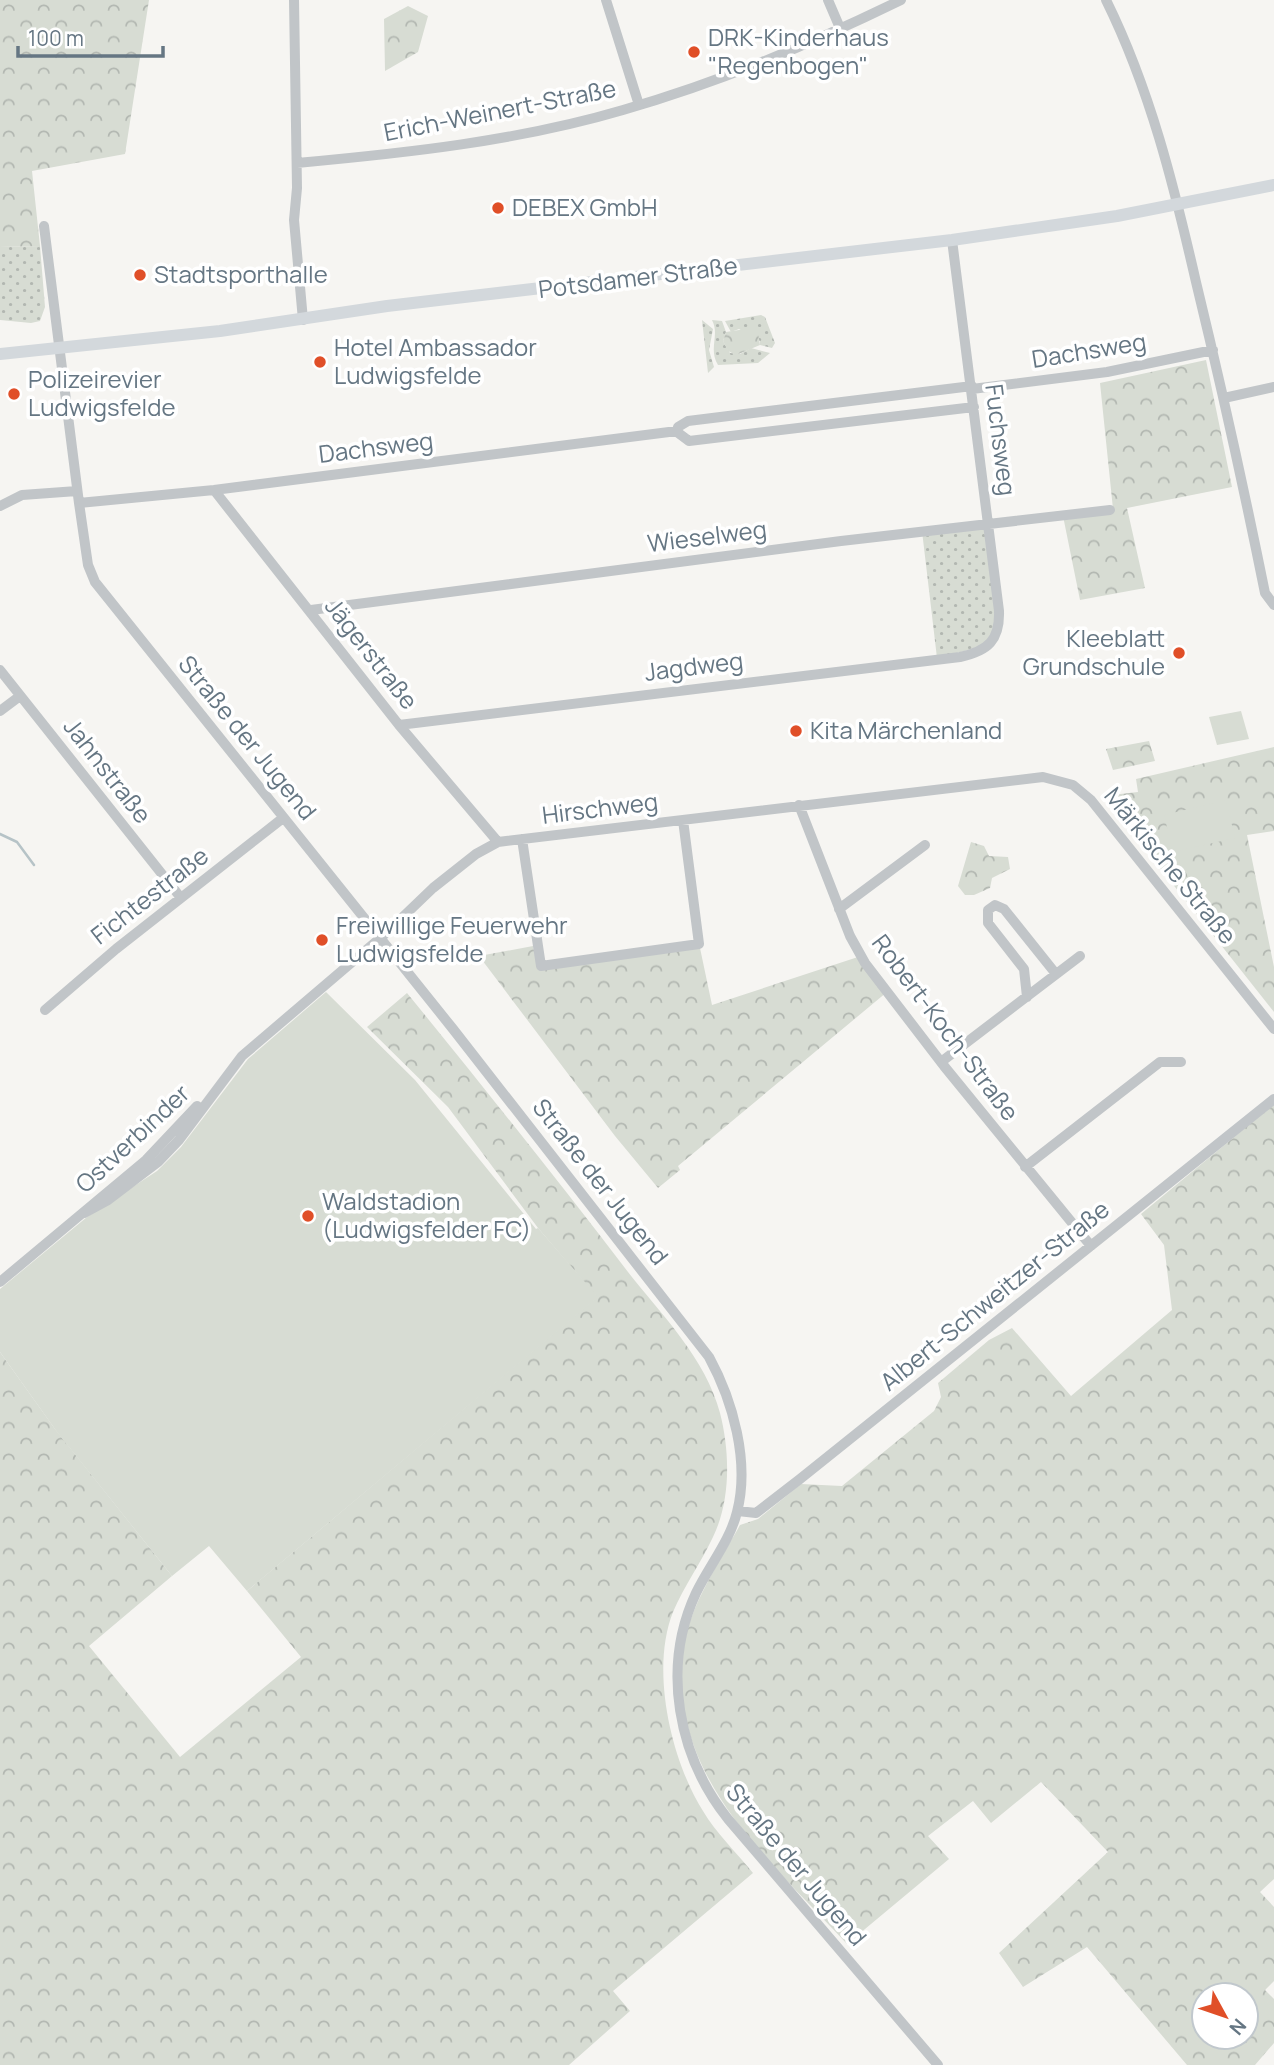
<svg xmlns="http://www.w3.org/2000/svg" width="1274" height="2065" font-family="Manrope,sans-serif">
<defs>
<pattern id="grass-dots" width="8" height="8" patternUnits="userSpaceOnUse" patternTransform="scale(1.75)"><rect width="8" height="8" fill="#d7dcd3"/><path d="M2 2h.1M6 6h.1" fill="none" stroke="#b2b7b1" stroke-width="1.8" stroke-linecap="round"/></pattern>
<pattern id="forest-crowns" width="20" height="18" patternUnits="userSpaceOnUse" patternTransform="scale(1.75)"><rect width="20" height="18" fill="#d7dcd3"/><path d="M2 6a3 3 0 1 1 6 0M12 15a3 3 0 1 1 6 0" fill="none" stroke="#b2b7b1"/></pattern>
</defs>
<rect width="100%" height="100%" fill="#f6f5f2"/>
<path fill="url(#grass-dots)" d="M40 246 45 307 40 321 31 323 0 320V247Z
M761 315 765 317 775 343 772 348 760 345V341L739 329 731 332 725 321Z
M702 320 713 329 709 350 714 367 708 373Z
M712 320 722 321 726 332 723 341 730 353 740 354 751 348 770 353 758 363 718 365C708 349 720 335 712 320Z
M989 523 998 633 992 644 937 658 922 531Z"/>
<path fill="url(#forest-crowns)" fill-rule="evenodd" d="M0 0H149L125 154 32 171 40 246 0 247Z
M408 6 428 16 418 52 385 71 384 19Z
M752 328 758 333 760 345 736 355 728 351 723 341 726 332Z
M1206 360 1232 487 1127 508 1145 588 1080 600 1063 516 1113 509 1100 383Z
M1149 741 1155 761 1113 770 1106 749Z
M1274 747V831L1247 835 1274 967V1012L1103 796 1138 792 1136 779Z
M971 842 984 846 989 856 1008 857 1010 869 992 878 990 888 974 895H965L958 886Z
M533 946 538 969 700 948 712 1005 861 956 887 992 678 1166 680 1170 658 1188 615 1136 479 956Z
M407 993C482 1085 556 1178 628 1272 661 1314 706 1359 720 1413 730 1452 731 1500 713 1537 701 1563 684 1586 673 1612 650 1670 671 1760 703 1811 716 1833 737 1853 753 1873L613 1991 630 2011 569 2065H0V1352L55 1429 172 1576 89 1646 180 1757 301 1657 247 1591 597 1297 538 1228 448 1107 367 1027Z
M1274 1104V1879L1260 1892 1274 1907V1981L1265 1990 1274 1999V2043L1255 2065H1187L1087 1947 1023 1987 999 1953 1108 1852 1041 1782 991 1823 973 1801 928 1836 949 1859 847 1944C770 1860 664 1774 684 1646 691 1603 719 1563 740 1525L758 1519 801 1484 842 1486 934 1411 941 1397 938 1383 989 1340 1012 1328 1071 1396 1172 1310 1164 1245 1141 1214ZM1204 1995H1246V2037H1204Z"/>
<path fill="#d7dcd3" d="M1241 711 1249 739 1217 745 1209 717Z
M1226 800 1235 838 1173 852 1164 815Z
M326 992 415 1080 536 1229 538 1228 598 1297 247 1591 209 1546 172 1576 57 1432 0 1352V1289L87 1217 157 1171 181 1147 248 1059Z"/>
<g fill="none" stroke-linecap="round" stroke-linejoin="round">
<path stroke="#b6c3c7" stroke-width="2.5" d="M0 834 17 842 34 865"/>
<path stroke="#c1c5c8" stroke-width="10" d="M294 0 297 188 294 220 303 320
M606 0 639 105
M828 0 840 28
M1106 0C1150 89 1174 186 1196 282 1221 385 1244 489 1265 593L1274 605
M297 163C406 153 518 141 623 110 718 83 813 43 901 0
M44 226 79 503 88 565 95 582 453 1029 709 1357C733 1401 750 1462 737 1512 730 1541 709 1566 696 1593 661 1668 678 1756 728 1819L938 2065
M972 389 1107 372 1213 350
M1224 398 1274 387
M677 432 678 427 688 421 972 386
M214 490 399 725 498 842
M79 503 214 490 669 432H677L689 441 974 407
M0 506 22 495 77 491
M311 610 841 541 1110 510
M0 670 181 898
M0 711 20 696
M399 725 960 657C988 651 1000 640 999 611L952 240
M799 805 850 936 865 963 944 1066 1091 1246
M522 839 541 966 699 944 683 820
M839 909 925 845
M1027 997 1024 969 988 923V910L995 905 1004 909 1056 974
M45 1010 116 949 283 818
M941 1062 1080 956
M1025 1167 1160 1062H1181
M84 1213 108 1200 158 1162 179 1140 242 1056 385 934 433 888 476 854 498 842 1043 777 1073 785 1091 800 1274 1029
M0 1282 146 1160 197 1106
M738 1511 756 1513 800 1479 1274 1099"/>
<path stroke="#d3d8dc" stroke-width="12" d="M0 354 220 331 387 306 952 240 1117 216 1274 185"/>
</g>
<g fill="#e04f28" stroke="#fff" stroke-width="2.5">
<circle cx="694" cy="52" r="7"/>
<circle cx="498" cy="208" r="7"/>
<circle cx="140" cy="275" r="7"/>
<circle cx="320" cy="362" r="7"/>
<circle cx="14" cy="394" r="7"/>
<circle cx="1179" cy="653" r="7"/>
<circle cx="796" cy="731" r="7"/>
<circle cx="322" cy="940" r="7"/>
<circle cx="308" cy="1216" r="7"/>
</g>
<g text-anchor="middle" stroke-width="7" stroke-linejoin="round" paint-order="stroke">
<g font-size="24" fill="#657683" stroke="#fff" text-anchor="start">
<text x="708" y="46">DRK-Kinderhaus<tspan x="708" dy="28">"Regenbogen"</tspan></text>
<text x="512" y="216">DEBEX GmbH</text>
<text x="154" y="283">Stadtsporthalle</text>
<text x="334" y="356">Hotel Ambassador<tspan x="334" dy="28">Ludwigsfelde</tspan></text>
<text x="28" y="388">Polizeirevier<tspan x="28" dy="28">Ludwigsfelde</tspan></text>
<text x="1165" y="647" text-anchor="end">Kleeblatt<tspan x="1165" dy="28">Grundschule</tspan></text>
<text x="810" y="739">Kita Märchenland</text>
<text x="336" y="934">Freiwillige Feuerwehr<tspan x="336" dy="28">Ludwigsfelde</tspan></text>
<text x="322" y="1210">Waldstadion<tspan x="322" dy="28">(Ludwigsfelder FC)</tspan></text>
</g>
<g font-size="24" fill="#657683" stroke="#fff">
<text transform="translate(500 111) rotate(-11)" y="8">Erich-Weinert-Straße</text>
<text transform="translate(638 278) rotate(-7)" y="8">Potsdamer Straße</text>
<text transform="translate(1089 351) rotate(-9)" y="8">Dachsweg</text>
<text transform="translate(1000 440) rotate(83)" y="8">Fuchsweg</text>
<text transform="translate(376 448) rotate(-7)" y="8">Dachsweg</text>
<text transform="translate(707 537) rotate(-7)" y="8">Wieselweg</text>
<text transform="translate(371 654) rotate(52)" y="8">Jägerstraße</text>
<text transform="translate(694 667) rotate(-7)" y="8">Jagdweg</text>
<text transform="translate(247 738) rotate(51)" y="8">Straße der Jugend</text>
<text transform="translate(107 771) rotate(52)" y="8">Jahnstraße</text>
<text transform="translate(600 809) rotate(-7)" y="8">Hirschweg</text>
<text transform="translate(1170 866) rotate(51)" y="8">Märkische Straße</text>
<text transform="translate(150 896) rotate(-38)" y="8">Fichtestraße</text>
<text transform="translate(945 1028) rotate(53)" y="8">Robert-Koch-Straße</text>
<text transform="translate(133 1139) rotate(-43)" y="8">Ostverbinder</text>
<text transform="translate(600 1182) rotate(52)" y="8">Straße der Jugend</text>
<text transform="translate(995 1296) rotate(-39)" y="8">Albert-Schweitzer-Straße</text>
<text transform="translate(796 1865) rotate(50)" y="8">Straße der Jugend</text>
</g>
</g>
<g transform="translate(1225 2016) rotate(130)"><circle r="33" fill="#ffffff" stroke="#c1c8cd" stroke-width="2"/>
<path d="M0-5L12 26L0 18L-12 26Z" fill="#e04f28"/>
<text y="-10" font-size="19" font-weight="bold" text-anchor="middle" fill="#657683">N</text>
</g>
<path d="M18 46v10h145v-10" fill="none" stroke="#657683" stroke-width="3.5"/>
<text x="28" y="46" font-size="21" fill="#657683" stroke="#ffffff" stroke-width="5" paint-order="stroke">100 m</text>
</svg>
